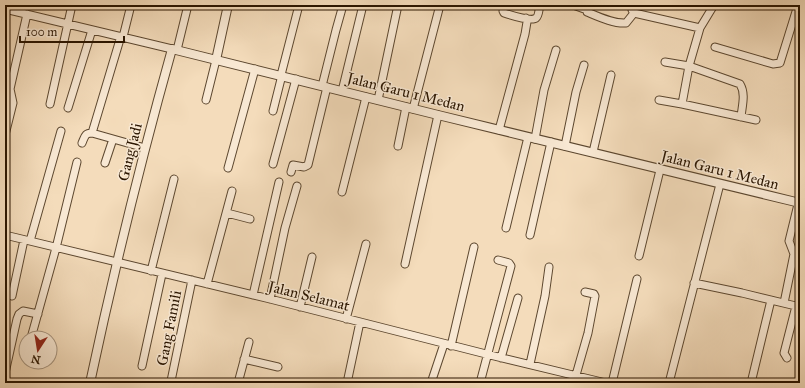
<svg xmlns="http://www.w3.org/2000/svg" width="805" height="388" font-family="'IM FELL Great Primer',serif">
<rect width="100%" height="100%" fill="#f4dcbb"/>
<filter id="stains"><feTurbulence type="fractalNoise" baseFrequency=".005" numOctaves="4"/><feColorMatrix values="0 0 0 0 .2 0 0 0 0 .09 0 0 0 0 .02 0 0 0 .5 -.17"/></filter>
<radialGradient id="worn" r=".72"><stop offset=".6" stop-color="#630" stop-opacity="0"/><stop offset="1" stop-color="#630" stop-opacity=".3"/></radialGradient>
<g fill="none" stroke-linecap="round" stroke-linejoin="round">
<g stroke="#5c472f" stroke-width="9">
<path id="minor" d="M504 5 503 11 504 13C510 15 532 22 536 18 539 16 539 8 540 5
M573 5 587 10V12C599 17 614 24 626 23L634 13
M632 5V10L634 13 700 28
M5 9 172 49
M123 37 131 5
M715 47 773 64 780 63 798 5
M177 50 188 5
M665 62 689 66 740 84C746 94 742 106 741 117
M281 75 299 5
M322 86 336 30 343 5
M342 91 363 5
M206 100 216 60
M378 100 398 5
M659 100 682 104 756 120
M50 104 72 5
M682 104 689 66 700 28 714 5
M68 108 92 30
M413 109 440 5
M273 111 282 75
M499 130 525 34 527 22 526 18
M92 133 121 36
M5 135 13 103 10 89 27 14
M535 139 544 90 556 50
M82 143C85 136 85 133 92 133L145 148
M398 146 406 107
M565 146 576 92 584 65
M593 152 611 75
M105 163 113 139
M273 164 296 79
M228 168 255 69
M291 172 293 165 304 167 308 165 327 87
M342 192 366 97
M227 213 250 219
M506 228 528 137
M5 235 270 299 486 354 606 383
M530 235 551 142
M30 241 61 131
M639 256 660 170
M405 264 438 115
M151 271 174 179
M694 283 742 293 800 307
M207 284 232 191
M253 295 279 182
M12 296 24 240
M270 299 285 228 297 186
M784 303 794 254 789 241 800 196
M300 307 312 257
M346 319 366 244
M31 338 56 248 77 162
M451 346 474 247
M501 358 518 298
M787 358 784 353 796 306
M244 359 278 367
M530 364 545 296 549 267
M142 366 162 274
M5 373 17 319 19 314 23 311 38 314
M576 375 588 333 595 296 594 294 585 292
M171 381 192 280
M238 383 249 342
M347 383 360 322
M431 383 444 344
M480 383 511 266 509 263 498 260
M612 383 637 279
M669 383 720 184
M751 383 771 300"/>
</g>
<g stroke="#5c472f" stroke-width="10">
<path id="tertiary" d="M216 60 228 5
M90 383C114 270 141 160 172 49L438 115 800 203"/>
</g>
<use href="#minor" stroke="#f8e8d3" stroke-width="7"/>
<use href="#tertiary" stroke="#f8e8d3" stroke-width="8"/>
</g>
<g text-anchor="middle" stroke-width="3" stroke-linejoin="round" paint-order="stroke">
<g font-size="15" fill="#2a1500" stroke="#f8e8d3">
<text transform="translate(406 92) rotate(14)" y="5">Jalan Garu 1 Medan</text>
<text transform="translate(130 152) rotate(-76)" y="5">Gang Jadi</text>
<text transform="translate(720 170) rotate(14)" y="5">Jalan Garu 1 Medan</text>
<text transform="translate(309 296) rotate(14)" y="5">Jalan Selamat</text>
<text transform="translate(169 328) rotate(-79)" y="5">Gang Famili</text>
</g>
</g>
<rect width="805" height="388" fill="none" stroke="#f4dcbb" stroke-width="20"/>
<rect x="6" y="6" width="793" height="376" fill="none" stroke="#2a1500" stroke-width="2"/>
<rect x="10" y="10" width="785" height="368" fill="none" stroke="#2a1500"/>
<g transform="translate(38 350) rotate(192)"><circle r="19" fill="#f8e8d3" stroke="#a6947f"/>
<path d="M0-3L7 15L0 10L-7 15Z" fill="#8f2418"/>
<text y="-6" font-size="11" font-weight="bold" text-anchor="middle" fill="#2a1500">N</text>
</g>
<path d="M20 36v6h104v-6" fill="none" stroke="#2a1500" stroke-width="2"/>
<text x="26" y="36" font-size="12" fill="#2a1500" stroke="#f8e8d3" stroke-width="3" paint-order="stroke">100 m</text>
<rect width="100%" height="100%" filter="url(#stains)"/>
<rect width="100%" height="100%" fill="url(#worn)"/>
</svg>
